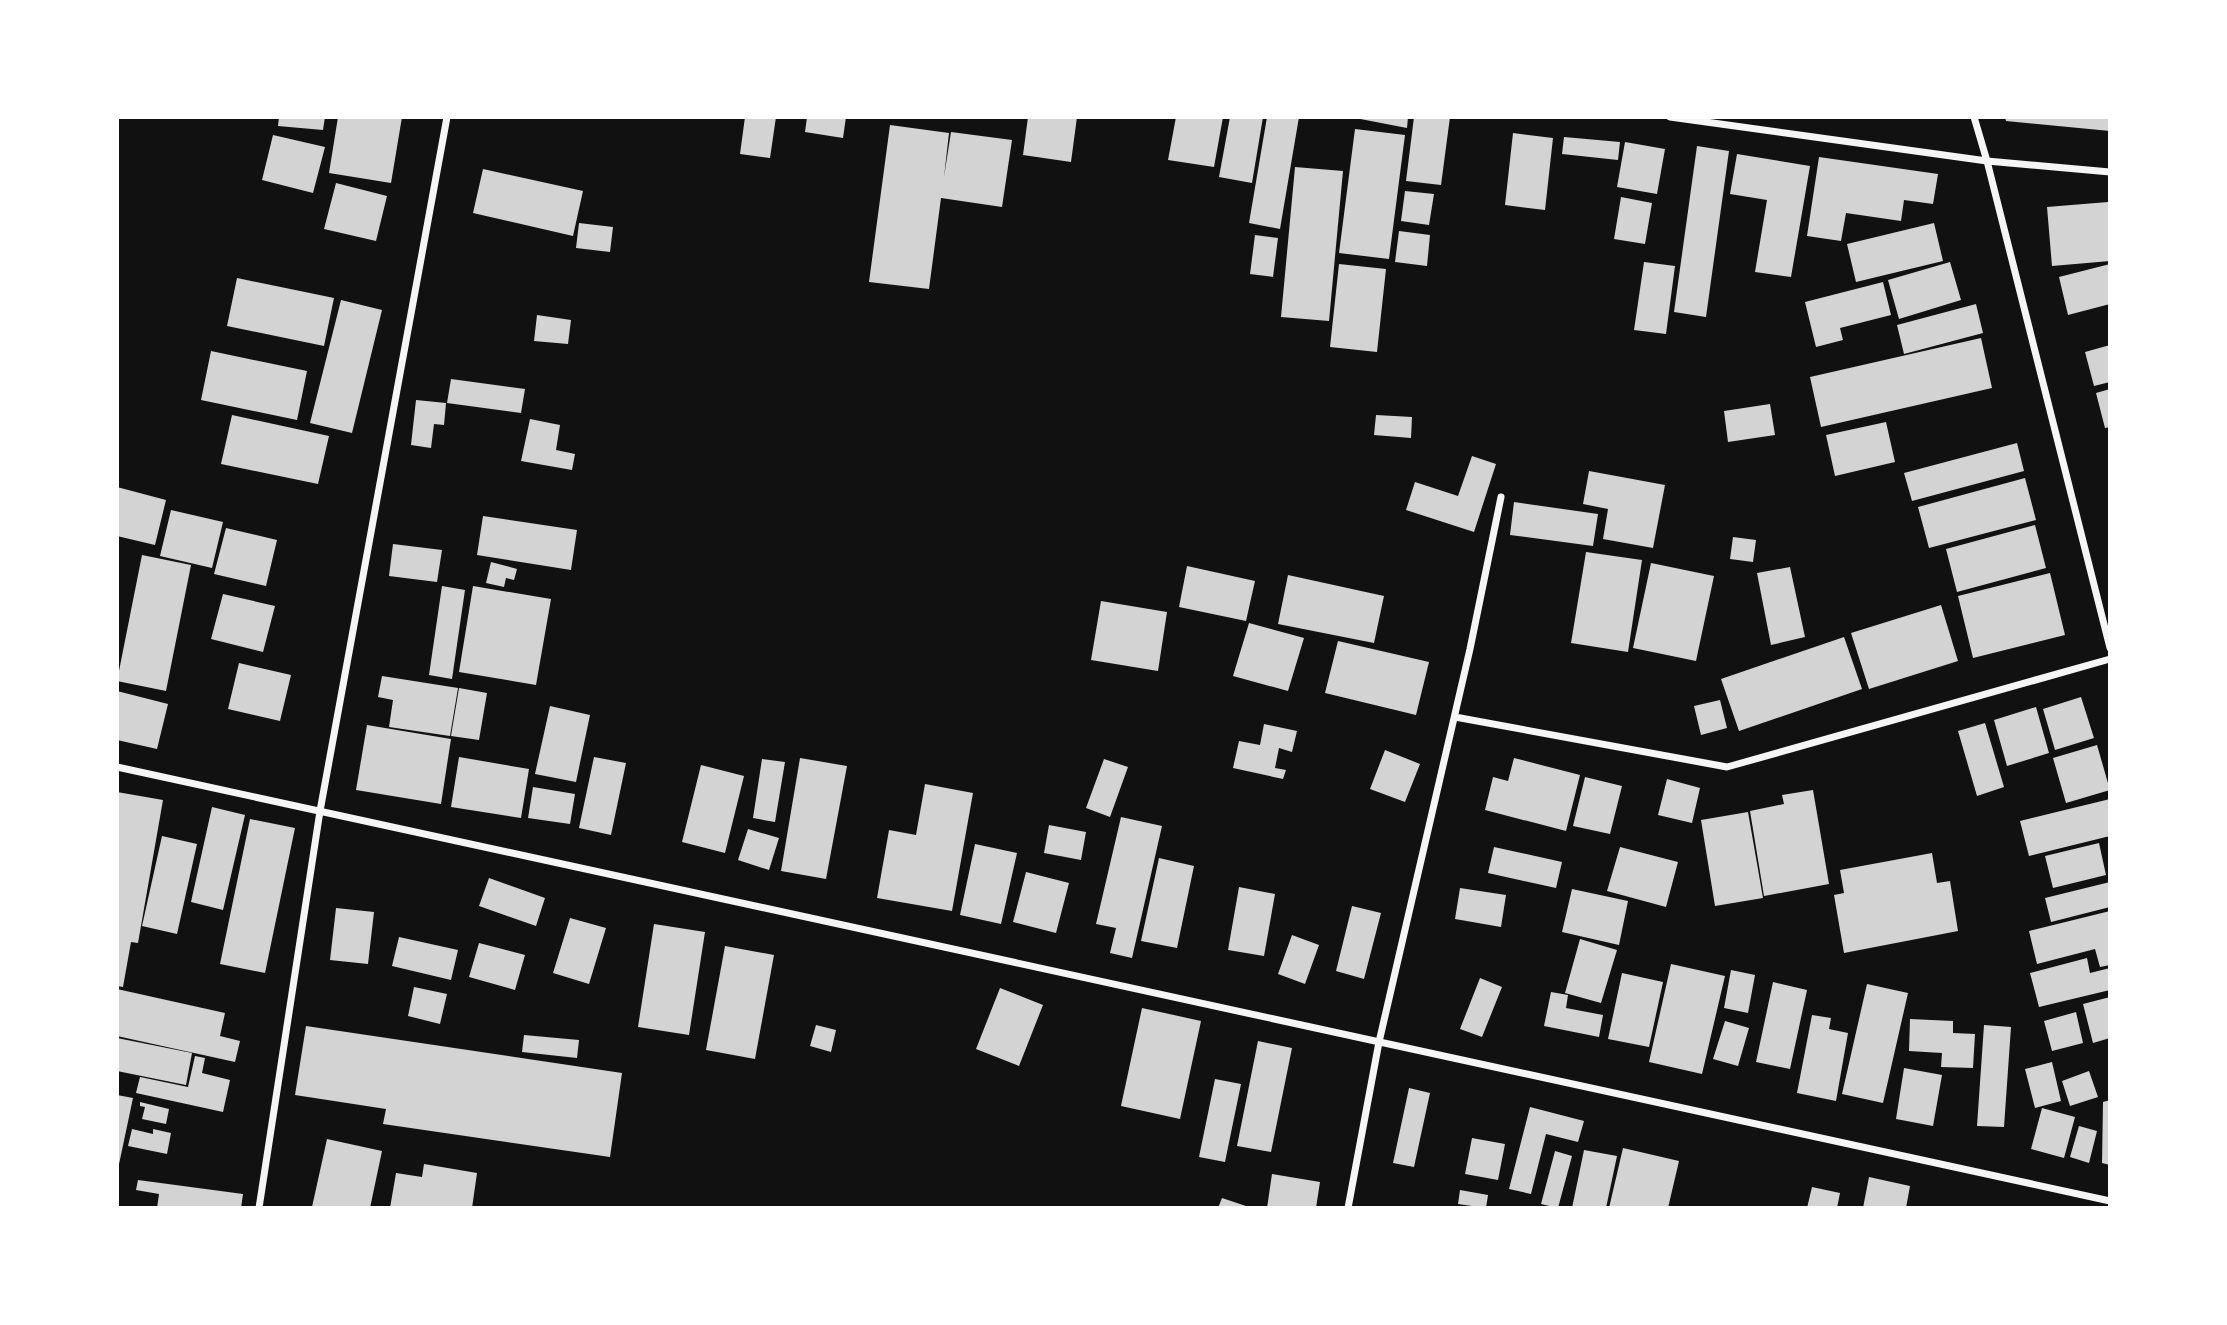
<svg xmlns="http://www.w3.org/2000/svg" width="2227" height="1325" font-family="Poppins,sans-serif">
<rect width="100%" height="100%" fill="#111"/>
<path fill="#d3d3d3" d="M279 117H325L323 130 278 126Z
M338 117H402L391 183 329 173Z
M745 117H776L770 158 740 154Z
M807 117H846L843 138 805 132Z
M1028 117H1077L1071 162 1023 155Z
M1176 117H1223L1214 167 1168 160Z
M1230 117H1263L1252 183 1219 177Z
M1267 117H1299L1280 229 1249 223Z
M1350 117H1408L1407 128Z
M1414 117H1450L1441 185 1406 181Z
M2005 117H2110V131L2006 121Z
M890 125 949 133 944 177 951 132 1012 140 1002 207 941 198 929 289 869 282Z
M1355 129 1405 135 1389 259 1339 253Z
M1513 133 1553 138 1545 210 1505 205Z
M273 135 325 147 313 193 262 180Z
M1564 137 1620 142 1618 160 1562 154Z
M1625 142 1665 149 1657 194 1617 187Z
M1697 146 1729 151 1706 317 1674 312Z
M1737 154 1810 166 1791 277 1755 272 1767 200 1730 194Z
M1819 157 1938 174 1933 204 1904 200 1901 221 1846 213 1841 241 1807 236Z
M1295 167 1343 171 1329 321 1281 317Z
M483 169 583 191 573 236 473 213Z
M336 183 387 196 376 241 324 229Z
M1405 191 1434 194 1429 225 1401 221Z
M1621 197 1652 203 1645 244 1614 239Z
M2108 202 2110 261 2052 266 2047 207Z
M579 223 613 227 610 252 576 248Z
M1934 223 1943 261 1856 282 1847 244Z
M1399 231 1430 235 1427 266 1395 262Z
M1255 235 1278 238 1273 277 1250 274Z
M1644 262 1675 266 1666 334 1634 330Z
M1950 262 1961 300 1899 319 1888 280Z
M1339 264 1386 269 1377 352 1330 347Z
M2110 264V304L2068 315 2059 277Z
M237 278 334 298 324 346 227 326Z
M1883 282 1891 315 1840 328 1843 340 1816 347 1805 302Z
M341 300 382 310 352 433 310 423Z
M1976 304 1983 333 1904 354 1897 325Z
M537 315 571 320 568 344 534 341Z
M1981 338 1992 388 1821 427 1810 377Z
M2110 345V382L2094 386 2085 352Z
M211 351 307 371 297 420 201 400Z
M451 379 525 389 521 413 447 403Z
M2110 389V427L2105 428 2096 393Z
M416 400 446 403 444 425 434 424 431 448 411 445Z
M1770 404 1775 435 1728 442 1724 411Z
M232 415 329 436 318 484 221 464Z
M1376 415 1412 417 1411 438 1374 435Z
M530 419 560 425 556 450 575 454 572 470 521 461Z
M1886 422 1895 462 1835 476 1826 435Z
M2017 443 2024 471 1912 501 1904 473Z
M1472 456 1496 464 1474 532 1406 510 1415 482 1458 496Z
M1589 471 1665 485 1653 548 1603 539 1608 509 1583 504Z
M2025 478 2036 520 1929 548 1918 507Z
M117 487 166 500 155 545 117 536Z
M1514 502 1598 514 1593 546 1510 535Z
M171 510 223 522 212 568 160 556Z
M483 516 577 530 571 570 477 555Z
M2035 525 2046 568 1957 592 1946 549Z
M226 528 277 540 266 586 214 574Z
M1733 537 1756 540 1753 562 1730 559Z
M393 544 442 550 437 582 389 576Z
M1586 552 1642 560 1628 652 1571 643Z
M142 555 191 565 166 691 117 681Z
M491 562 517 569 514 580 506 578 504 587 486 583Z
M1651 563 1714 576 1696 661 1633 648Z
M1187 566 1255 581 1246 621 1179 607Z
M1790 567 1805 637 1771 645 1757 573Z
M2050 573 2065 635 1973 658 1958 596Z
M1288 575 1384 596 1374 643 1278 624Z
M442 586 465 590 452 679 429 675Z
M473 586 551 599 536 685 459 672Z
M223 594 275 606 263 652 211 639Z
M1101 601 1167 612 1158 671 1091 660Z
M1941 605 1958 661 1869 689 1851 633Z
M1249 623 1304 638 1288 691 1233 676Z
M1844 637 1862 689 1739 731 1721 679Z
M1338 641 1429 662 1416 715 1325 693Z
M239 663 291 675 280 721 228 709Z
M382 676 458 688 450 736 389 727 393 700 378 697Z
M459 688 487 693 479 740 451 736Z
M117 691 168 704 157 749 117 740Z
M2081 697 2094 738 2055 750 2043 709Z
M1720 700 1727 728 1701 735 1694 706Z
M550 706 590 715 576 782 535 774Z
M2036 707 2049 753 2007 766 1994 720Z
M1985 723 2004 787 1977 796 1958 731Z
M1264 724 1297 731 1292 752 1279 748 1275 768 1286 770 1283 779 1233 768 1239 741 1260 745Z
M367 725 451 739 441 804 356 790Z
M2097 745 2110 790 2066 803 2053 758Z
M1385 750 1420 764 1405 802 1370 789Z
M459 757 529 769 521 818 451 807Z
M594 757 626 763 611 835 579 828Z
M800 758 847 766 826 879 781 871Z
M1514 758 1580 775 1566 831 1485 810 1493 777 1508 781Z
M762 759 785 762 775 822 753 818Z
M1104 759 1128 767 1110 817 1086 808Z
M701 765 744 776 725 853 682 842Z
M1585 777 1622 786 1610 834 1573 826Z
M1667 779 1700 788 1692 823 1658 815Z
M925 784 973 793 952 911 877 898 889 830 916 835Z
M533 787 575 794 570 824 528 818Z
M1813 790 1829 884 1764 896 1750 811 1784 804 1782 795Z
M117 792 163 800 138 943 131 942 123 987 117 986Z
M2110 799V836L2029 856 2020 821Z
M212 807 245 815 223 910 191 902Z
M1748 812 1763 898 1715 906 1701 820Z
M1121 817 1162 826 1132 958 1110 953 1116 928 1096 924Z
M250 819 295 828 265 973 220 964Z
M1049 825 1086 832 1081 860 1044 853Z
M748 829 779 838 769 870 738 860Z
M162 836 197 844 177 934 142 926Z
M2099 843 2106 875 2053 888 2045 856Z
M975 844 1017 853 1001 924 960 915Z
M1494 847 1562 862 1556 888 1488 873Z
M1620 847 1678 862 1666 907 1607 891Z
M1932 853 1937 883 1950 881 1958 931 1844 953 1834 895 1844 893 1840 870Z
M1159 858 1194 866 1177 948 1141 941Z
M1026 872 1069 883 1056 933 1013 922Z
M489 878 545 898 536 926 479 906Z
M2110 882V907L2051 922 2045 898Z
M1239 887 1275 894 1264 956 1228 950Z
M1460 888 1506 895 1501 927 1455 919Z
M1572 889 1628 901 1619 945 1562 932Z
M1352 906 1381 913 1364 979 1336 971Z
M336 908 374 912 368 964 330 960Z
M2110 911V965L2100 967 2095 949 2037 964 2029 931Z
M570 918 606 928 589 984 553 973Z
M654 924 705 932 689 1035 638 1027Z
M1292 935 1319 945 1305 984 1278 974Z
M399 937 458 950 451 980 392 966Z
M1580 939 1617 950 1601 1003 1565 993Z
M479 943 525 955 515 990 469 977Z
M725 946 774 955 755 1059 706 1050Z
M2087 958 2090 973 2110 968V990L2039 1007 2030 973Z
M1671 964 1725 976 1702 1074 1649 1062Z
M1731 970 1755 975 1748 1013 1724 1008Z
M1622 973 1663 982 1649 1047 1608 1039Z
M1480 978 1502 987 1482 1037 1460 1029Z
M1773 982 1807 990 1790 1069 1756 1062Z
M1867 984 1908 993 1883 1103 1842 1094Z
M414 987 447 994 440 1024 408 1016Z
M1000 988 1043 1005 1019 1066 976 1049Z
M117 989 225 1013 220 1036 240 1041 235 1062 117 1036Z
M1551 992 1568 995 1566 1008 1603 1015 1599 1037 1544 1026Z
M2110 997V1038L2093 1043 2083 1004Z
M1142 1008 1201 1021 1180 1119 1121 1106Z
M2076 1012 2083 1043 2052 1051 2044 1021Z
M1812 1015 1831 1018 1829 1029 1848 1033 1836 1101 1797 1093Z
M1910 1019 1953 1021V1033L1975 1034 1973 1068 1941 1067 1942 1053 1909 1051Z
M1725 1021 1749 1028 1738 1066 1713 1059Z
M816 1025 836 1030 831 1052 810 1046Z
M1984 1025 2011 1027 2004 1127 1977 1126Z
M306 1026 622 1073 610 1157 383 1124 386 1109 295 1095Z
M524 1035 579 1040 577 1058 522 1052Z
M117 1038 192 1053 186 1085 117 1071Z
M1258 1041 1292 1048 1271 1152 1237 1146Z
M195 1056 205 1058 202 1073 230 1080 223 1112 136 1093 140 1077 188 1087Z
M2052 1062 2061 1101 2035 1108 2025 1069Z
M1904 1068 1942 1075 1933 1126 1896 1119Z
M2089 1071 2098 1097 2070 1106 2062 1081Z
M1215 1079 1241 1084 1225 1162 1199 1157Z
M1409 1088 1430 1093 1414 1167 1393 1163Z
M117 1095 133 1098 118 1169H117Z
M2110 1100V1165L2102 1163 2103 1102Z
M140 1102 169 1109 166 1124 142 1119 145 1107 140 1106Z
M1530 1107 1584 1121 1578 1142 1546 1134 1531 1194 1509 1189Z
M2042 1108 2075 1117 2064 1158 2031 1149Z
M2079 1126 2097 1131 2089 1163 2070 1157Z
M132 1129 153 1134V1129L171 1133 167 1154 128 1146Z
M1472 1138 1505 1144 1498 1180 1465 1174Z
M327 1139 382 1151 370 1208 312 1207Z
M1623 1148 1679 1161 1668 1208H1609Z
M1584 1150 1617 1156 1606 1208H1572Z
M1555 1151 1572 1156 1558 1208 1541 1204Z
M424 1164 477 1173 472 1208H390L396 1173 422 1177Z
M1272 1174 1320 1182 1316 1208H1267Z
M1869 1177 1910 1186 1906 1208H1863Z
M138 1180 243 1194 241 1208H157L159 1194 136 1190Z
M1812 1187 1840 1193 1837 1208H1807Z
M1460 1190 1488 1195 1486 1208 1458 1204Z
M1222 1198 1249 1207V1208H1218Z"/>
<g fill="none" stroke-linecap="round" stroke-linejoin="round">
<path stroke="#f5f5f5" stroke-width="7" d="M1670 117 1987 161 2110 172
M1974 117 1987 161 2110 648
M1455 717 1727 767 2110 659
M117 767 2110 1201
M259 1208 320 811 447 117
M1348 1208 1379 1042 1470 649 1501 497"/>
</g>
<rect width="2227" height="1325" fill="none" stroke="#ffffff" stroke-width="238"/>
</svg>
